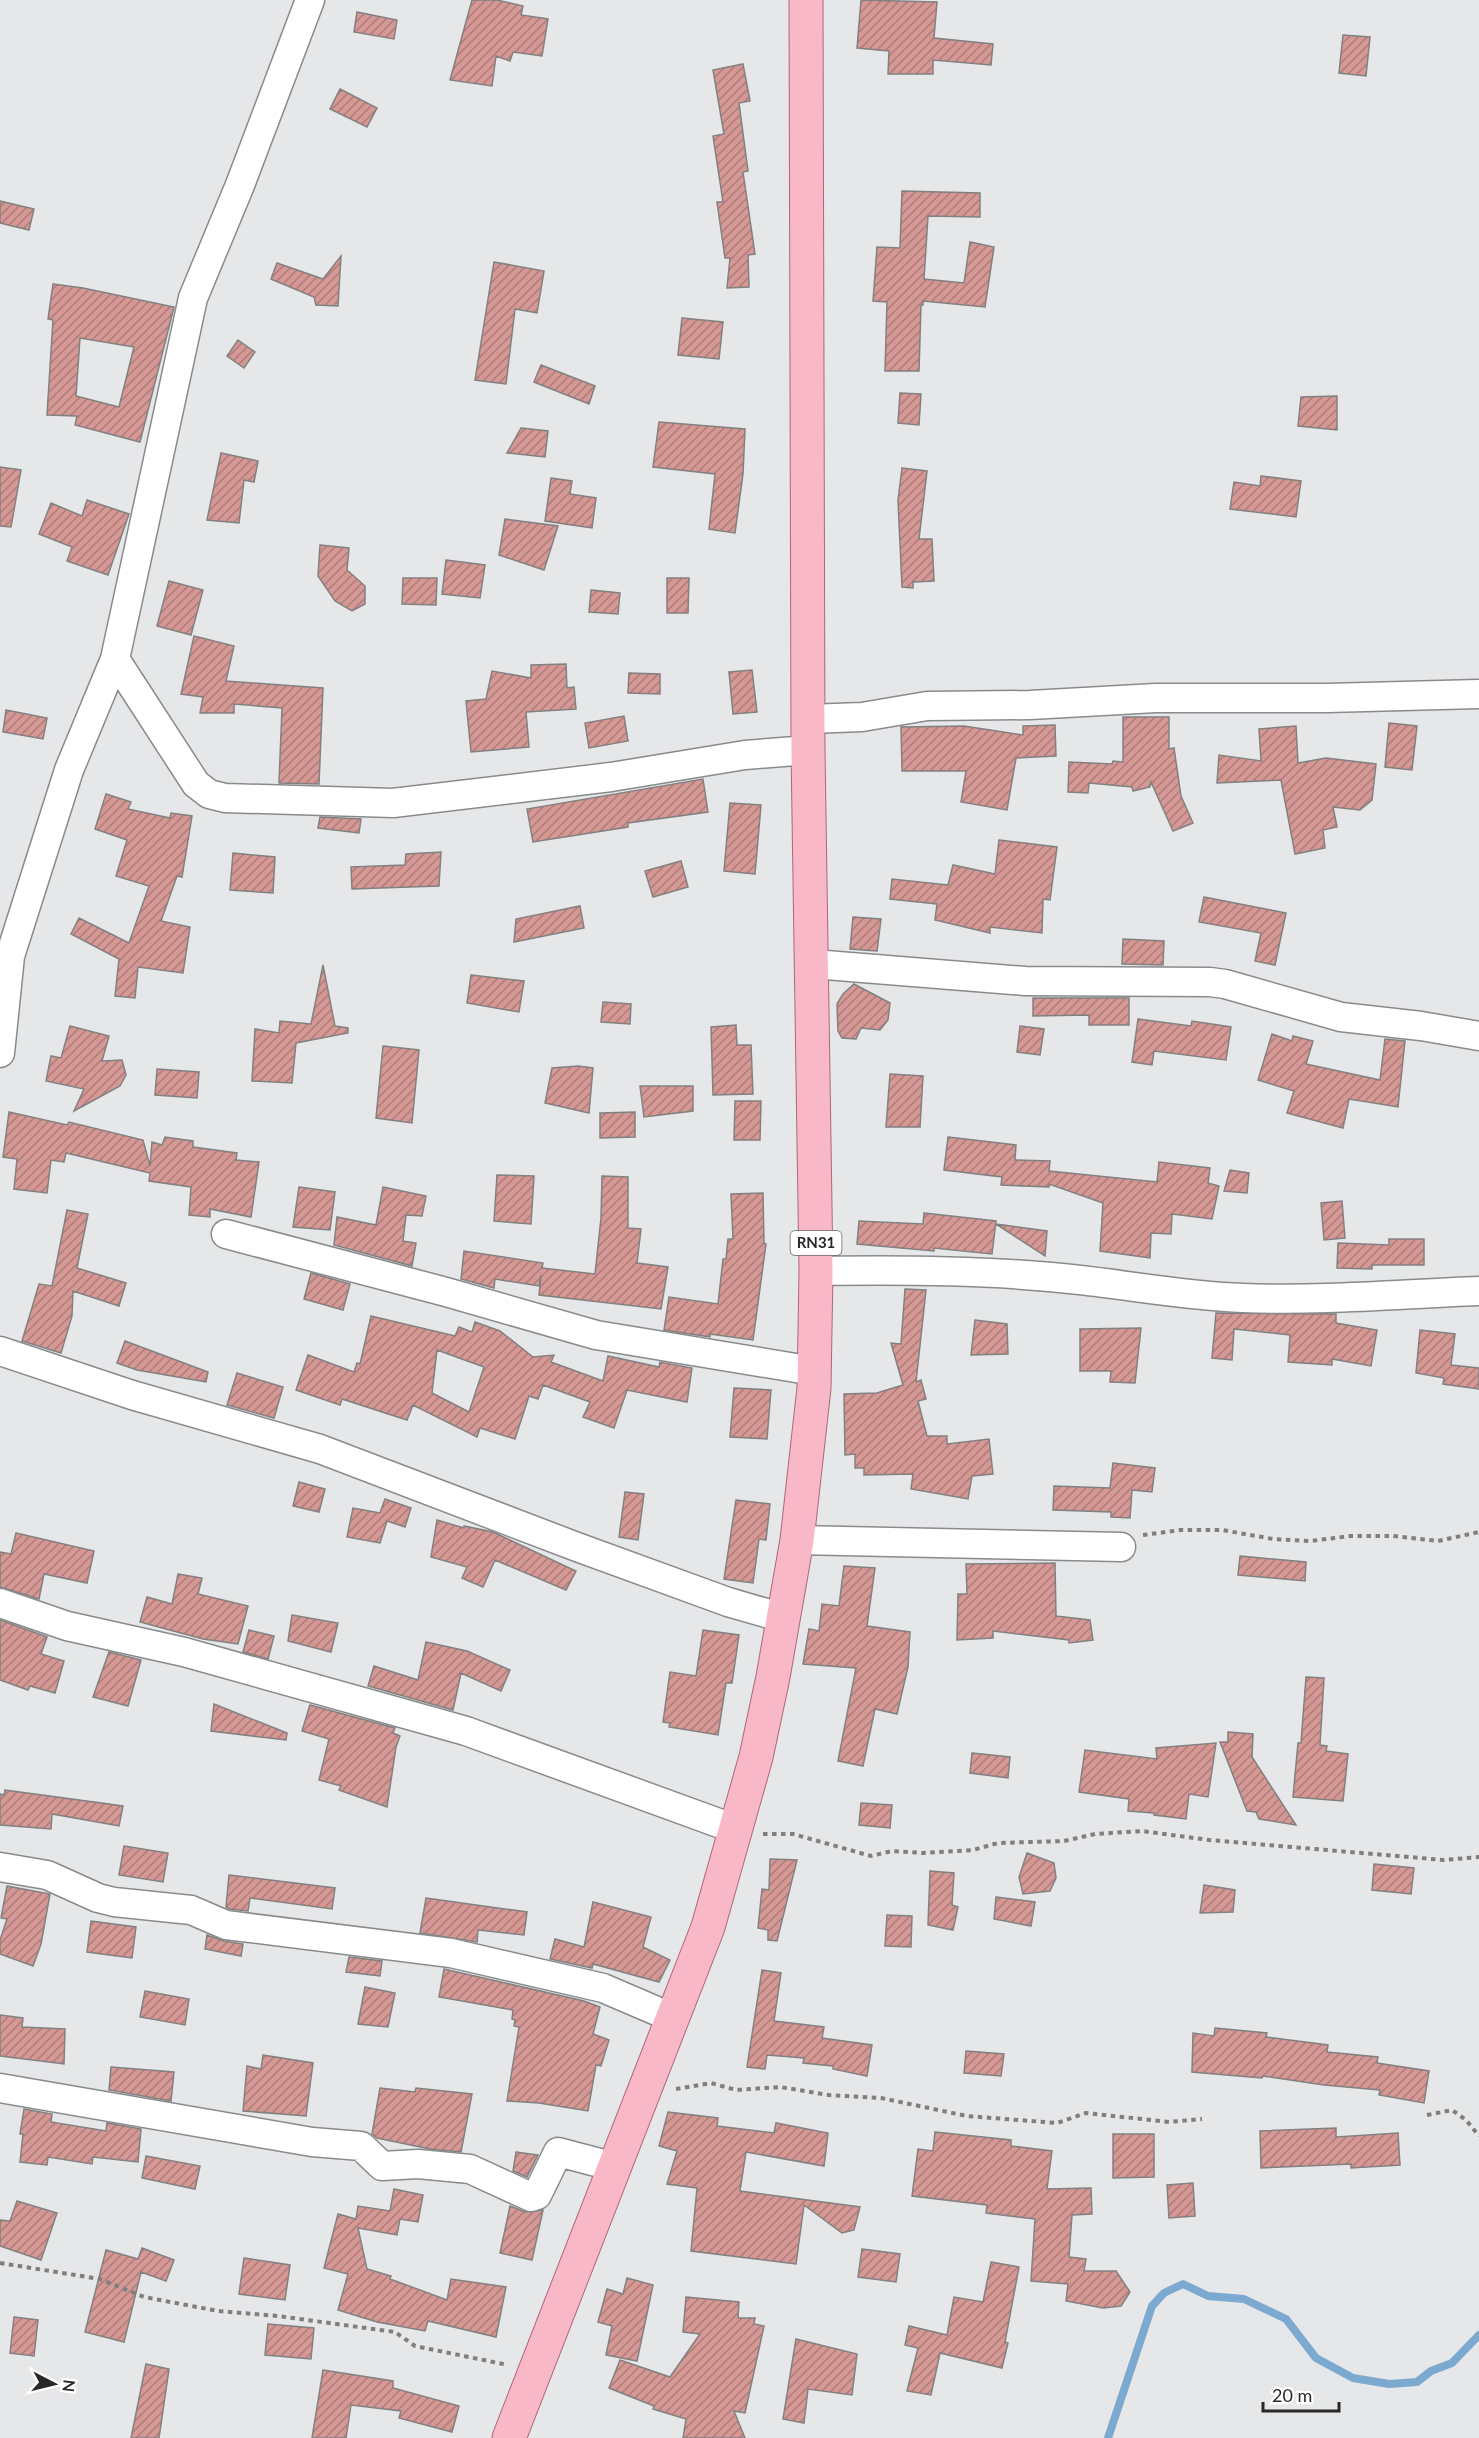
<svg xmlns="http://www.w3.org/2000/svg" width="1479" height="2438" font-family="Lato,sans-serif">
<defs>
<pattern id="building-hatch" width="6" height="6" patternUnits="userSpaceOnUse" patternTransform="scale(1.5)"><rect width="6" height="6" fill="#d59894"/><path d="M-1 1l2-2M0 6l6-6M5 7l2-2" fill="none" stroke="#ad7c79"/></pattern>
</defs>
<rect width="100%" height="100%" fill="#e6e7e9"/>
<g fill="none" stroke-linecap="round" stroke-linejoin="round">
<path stroke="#7ca9cf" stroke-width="8" d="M1108 2438 1152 2306 1164 2293 1183 2284 1208 2296 1244 2299 1286 2319 1316 2358 1353 2378 1389 2384 1417 2382 1431 2371 1452 2363 1479 2335"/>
</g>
<path fill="url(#building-hatch)" stroke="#828080" stroke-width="1.5" fill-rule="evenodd" d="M472 0H497L523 6 521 15 548 19 542 56 513 52 510 61 496 56 492 86 450 80Z
M861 0 937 2 934 38 993 44 991 65 933 60V74H888L889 51 857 48Z
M357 12 397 20 394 39 354 32Z
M1343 35 1370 37 1366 76 1339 73Z
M743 64 750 101 739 103 748 171 743 172 755 254 748 255 749 287 727 288 730 258H725L717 202H723L713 136 724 134 713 70Z
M340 89 377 108 367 127 330 109Z
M902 191 980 193V217L928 216 924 279 964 283 970 242 994 247 985 307 923 301V305H921L919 371H885L887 302 873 301 877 247 900 248Z
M0 201 34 209 29 230 0 223Z
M341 256 338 306 316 305 314 297 271 279 277 263 323 279Z
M494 262 544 271 537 313 515 309 506 384 475 380Z
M53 284 83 288 174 307 140 442 75 425 77 416 47 415 53 320 48 319ZM80 338 134 347 119 407 76 396Z
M682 318 723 322 719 359 678 355Z
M238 340 255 352 244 368 227 356Z
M541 365 595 386 589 404 534 382Z
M900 393 921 394 919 425 898 423Z
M1337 396V430L1298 426 1301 397Z
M659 422 745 429 743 474 735 533 709 529 715 474 653 467Z
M521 428 548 431 545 457 507 453Z
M221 453 258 461 254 482 244 480 239 523 207 520Z
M0 467 21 470 11 527 0 526Z
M902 468 927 471 919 539H932L934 581 913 582V588L902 587 898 500Z
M1261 476 1301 481 1296 517 1230 509 1234 482 1260 486Z
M551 478 572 481 570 494 596 498 592 528 545 521Z
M87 500 129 514 108 575 67 561 72 547 39 534 51 503 82 516Z
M505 519 558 526 544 570 499 555Z
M320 545 349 548 347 570 365 586V604L352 611 335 601 318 576Z
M446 560 485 565 480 598 442 594Z
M403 578H437L436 605 402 604Z
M667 578H689L688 613H667Z
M169 581 203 590 191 635 157 626Z
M591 590 620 593 618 614 589 612Z
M194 636 234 646 226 681 323 688 319 784 279 783 282 708 234 704V713H200L203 697 181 694Z
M566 664 567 688 574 687 576 709 526 712 529 747 471 752 466 701 486 699 492 671 531 678V665Z
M752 670 757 712 733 714 729 672Z
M629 673 660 674V694L628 693Z
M6 710 47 718 43 739 3 732Z
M624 716 628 741 589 748 585 723Z
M1123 717H1169V749L1174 748 1181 796 1193 823 1173 831 1151 782 1150 787 1133 791 1132 787 1089 783 1088 793 1068 792 1069 762 1112 764 1113 761 1123 762Z
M1389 723 1417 726 1412 770 1385 767Z
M1055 725 1056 756 1016 758 1007 810 961 802 966 771H902L901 727 964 726 1023 735V726Z
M1296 726 1298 763 1326 758 1376 764 1372 800 1360 810 1333 807 1337 827 1323 830 1325 848 1295 854 1281 780 1217 783 1219 755 1261 761 1259 729Z
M703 779 708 812 628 823V827L533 842 527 809Z
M106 794 131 802 128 809 170 818 171 813 192 816 182 877 177 876 161 921 190 927 183 973 138 967 135 998 115 996 119 959 71 934 79 918 129 943 149 886 116 876 127 840 95 829Z
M730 803 761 805 755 874 724 871Z
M320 817 361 819 359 833 318 828Z
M999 840 1057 847 1050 900 1043 899 1042 933 990 927V933L935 920 937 904 890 899 892 879 948 885 953 865 995 874Z
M441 852 439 886 352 889 351 867 405 865 406 854Z
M233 853 275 857 273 893 230 890Z
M681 861 688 887 653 897 645 871Z
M1204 897 1286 913 1275 965 1255 961 1261 933 1199 922Z
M580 906 584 928 514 942 516 919Z
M853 917 881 919 877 951 850 949Z
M1123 939 1164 941 1163 965 1122 964Z
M323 965 335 1026 348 1028V1033L296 1043 292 1083 252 1081 255 1029 279 1033 280 1021 311 1024Z
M471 975 524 981 519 1012 467 1003Z
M854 984 890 1003 888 1020 880 1030 861 1028 856 1039 842 1038 838 1031 837 1004 843 994Z
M1033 998H1129V1025H1089V1015L1033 1016Z
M603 1002 631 1004 630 1024 601 1022Z
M1138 1019 1191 1026 1192 1021 1231 1027 1226 1060 1154 1051 1152 1065 1132 1062Z
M736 1025 737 1045H751L753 1094 713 1095 711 1027Z
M70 1026 109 1036 102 1061 122 1060 126 1075 120 1086 74 1111 84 1089 46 1081 51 1056 61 1058Z
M1020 1026 1044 1029 1040 1055 1017 1052Z
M1272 1034 1292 1041 1293 1036 1313 1041 1306 1064 1380 1080 1385 1039 1405 1041 1398 1107 1349 1099 1343 1128 1287 1113 1294 1091 1258 1080Z
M383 1046 419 1050 412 1123 376 1118Z
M578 1066 593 1068 589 1113 545 1103 552 1068Z
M157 1069 199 1072 197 1098 155 1095Z
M890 1074 923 1076 920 1127H886Z
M640 1086H693V1111L644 1117Z
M735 1101H761L760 1140H734Z
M9 1112 67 1125 69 1122 143 1140 150 1166 152 1142 162 1145 165 1137 193 1141V1147L237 1153 236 1160 259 1162 251 1217 210 1209V1217L189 1215 191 1187 149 1181 150 1173 66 1153 64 1162 51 1160 47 1193 14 1189 17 1159 3 1157Z
M635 1112V1137L600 1138V1113Z
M948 1137 1016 1145 1015 1160 1050 1161 1049 1171 1157 1182 1159 1162 1210 1168 1208 1183 1219 1186 1212 1219 1172 1214 1171 1234 1151 1233 1150 1258 1100 1251 1103 1203 1049 1184V1187L1001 1185 1002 1177 944 1170Z
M1230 1170 1249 1173 1247 1193 1224 1191Z
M497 1175 534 1176 531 1224 494 1221Z
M602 1176 628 1177V1228L641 1229 637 1263 668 1267 661 1309 539 1295 541 1275 539 1286 495 1279 494 1288 461 1279 464 1251 543 1263 542 1268 595 1274 601 1218Z
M299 1187 335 1192 330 1230 293 1227Z
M383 1187 426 1196 422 1216 406 1215 403 1241 416 1243 412 1266 334 1245 337 1217 376 1225Z
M763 1193 764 1243 766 1244 753 1340 710 1334V1337L664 1330 669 1297 718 1304 723 1259H726L728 1239H733L731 1194Z
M1342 1201 1345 1238 1324 1240 1321 1203Z
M67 1210 88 1214 77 1268 126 1283 119 1306 73 1291 72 1316 61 1353 22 1341 39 1284 52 1286Z
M924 1213 996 1221 992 1254 934 1248V1251L857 1244 859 1221 923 1224Z
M996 1224 1047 1231 1045 1256Z
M1389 1239H1424V1265H1372V1269L1337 1268 1338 1243 1389 1245Z
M311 1273 350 1284 343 1310 304 1299Z
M905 1289 926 1290 916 1382 921 1380 926 1399 918 1401 927 1436H947V1444L989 1439 993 1474 972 1476 968 1499 911 1489 913 1474 864 1475V1468H855V1454L845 1455 844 1394 877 1393 903 1385 891 1343 901 1344Z
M1216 1313 1336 1314V1323L1377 1330 1371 1366 1332 1359V1365L1288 1362 1290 1335 1234 1329 1232 1360 1212 1358Z
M371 1316 455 1336 459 1327 472 1332 475 1322 500 1331 533 1357 554 1355 551 1362 603 1381 608 1356 659 1367 660 1362 692 1368 687 1402 627 1390 614 1428 583 1417 590 1402 543 1385 538 1399 529 1396 515 1439 480 1428 477 1437 413 1405 407 1420 342 1399 340 1405 296 1390 308 1355 354 1372 357 1363 360 1364ZM437 1350 484 1367 469 1412 432 1393Z
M975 1320 1007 1324 1008 1354 971 1355Z
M1141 1328 1135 1383 1110 1382 1111 1371H1080V1329Z
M1420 1330 1455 1334 1451 1365 1479 1368V1389L1443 1384 1444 1378 1416 1373Z
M125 1341 208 1372 206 1382 137 1370 117 1363Z
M237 1373 283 1387 274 1418 227 1405Z
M734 1388 771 1390 767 1439 730 1437Z
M1113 1463 1155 1468 1152 1492 1132 1490 1130 1518 1111 1517V1512L1053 1510 1054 1486 1110 1488Z
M299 1482 325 1489 319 1512 293 1506Z
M625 1492 644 1494 638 1540 619 1537Z
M385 1499 411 1508 405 1527 387 1521 380 1543 347 1537 353 1508 380 1513Z
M736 1500 770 1504 766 1540 759 1539 753 1583 724 1579Z
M437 1520 464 1528V1526L493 1532 576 1571 566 1590 495 1560 483 1587 462 1578 467 1567 431 1557Z
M16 1533 94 1551 87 1583 44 1574 39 1599 0 1587V1552L11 1554Z
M1240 1556 1306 1562 1305 1581 1238 1575Z
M1055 1563 1056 1616 1090 1620 1093 1640 1069 1643V1640L993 1631V1638L957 1640 958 1594H967L966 1564Z
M844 1566 875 1568 867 1626 910 1632 908 1667 897 1714 875 1709 863 1766 838 1761 856 1668 803 1664 809 1629 819 1631 822 1604 839 1606Z
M178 1574 202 1578 198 1594 248 1606 238 1644 203 1639 140 1622 147 1597 172 1604Z
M292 1615 338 1623 331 1652 288 1641Z
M0 1620 47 1637 41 1654 64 1661 55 1693 30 1686 28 1690 0 1680Z
M249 1630 274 1636 268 1659 243 1652Z
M703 1630 739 1635 732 1683H726L718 1735 669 1727 670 1723 663 1722 670 1672 696 1676Z
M426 1642 467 1651 510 1670 501 1691 461 1673 453 1710 368 1686 374 1666 418 1680Z
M109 1652 141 1660 128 1706 93 1697Z
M1306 1677 1324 1678 1320 1745 1327 1746 1326 1751 1348 1754 1343 1801 1293 1797 1298 1743H1301Z
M214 1704 287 1733 286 1740 211 1731Z
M310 1705 395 1728 393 1733 400 1736 396 1747 387 1807 339 1790 341 1786 319 1780 329 1739 302 1731Z
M1228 1732 1253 1734 1252 1757 1296 1825 1259 1819 1256 1812 1247 1811 1220 1742H1228Z
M1216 1743 1208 1797 1189 1794 1186 1819 1154 1815V1813L1128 1811 1129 1799 1079 1792 1085 1750 1157 1759 1156 1748Z
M972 1753 1010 1757 1008 1778 970 1773Z
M5 1790 123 1806 119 1826 52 1814 51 1829 0 1825V1794L4 1795Z
M861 1803 892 1805 890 1828 859 1825Z
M124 1846 168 1853 163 1882 119 1875Z
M1027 1853 1054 1863 1056 1878 1050 1891 1023 1894 1019 1877Z
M770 1859 797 1860 777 1941 768 1940V1930L758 1928 762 1889 769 1890Z
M1374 1864 1414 1868 1411 1894 1372 1890Z
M930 1871 954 1873 952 1905 958 1907 953 1930 928 1925Z
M229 1875 335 1888 332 1909 250 1898 248 1911 230 1909 226 1907Z
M1204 1885 1235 1890 1233 1912 1200 1913Z
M7 1886 50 1894 41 1944 33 1966 0 1954V1940L7 1919 1 1918Z
M996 1897 1035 1902 1031 1926 994 1919Z
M426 1898 527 1912 524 1935 478 1930 477 1942 420 1933Z
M593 1902 651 1917 643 1947 670 1960 659 1982 593 1964 592 1968 550 1959 555 1939 584 1947Z
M887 1915 912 1916 911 1947 885 1946Z
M91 1921 136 1927 132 1958 87 1952Z
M207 1935 224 1941 243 1944 241 1956 205 1949Z
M349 1957 382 1961 380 1976 346 1972Z
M444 1969 584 2001 600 2007 593 2034 609 2040 601 2066 596 2065 588 2111 539 2103 507 2101 519 2027 514 2026 515 2020 512 2019 513 2010 439 1997Z
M762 1970 781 1973 774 2021 824 2027 822 2038 872 2045 867 2076 833 2069V2066L803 2063 804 2058 767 2055 765 2069 747 2067Z
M365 1987 395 1993 388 2027 358 2024Z
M145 1991 189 1999 185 2025 140 2017Z
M0 2015 23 2018 22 2027 65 2029 64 2064 0 2056Z
M1215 2028 1267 2033 1266 2037 1328 2045 1327 2052 1378 2057 1377 2063 1429 2071 1424 2103 1379 2095 1380 2090 1324 2085 1263 2076 1262 2078 1192 2072 1193 2033 1214 2036Z
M966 2051 1004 2054 1001 2076 964 2073Z
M263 2055 313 2063 306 2116 243 2111 247 2066 261 2069Z
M111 2067 174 2072 171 2101 109 2090Z
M380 2088 415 2092 416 2088 472 2094 461 2152 430 2149 377 2138 372 2134Z
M24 2109 52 2114 51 2122 106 2131 107 2123 141 2129 138 2162 93 2157 92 2164 48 2157 47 2165 20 2162 23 2134H20Z
M668 2112 718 2118 717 2126 774 2133 776 2123 828 2133 824 2166 746 2152 740 2191 860 2207 854 2230 842 2233 804 2205 796 2264 691 2251 697 2188 667 2184 677 2151 659 2146Z
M1336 2128V2137L1398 2133 1400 2165 1351 2168V2164L1261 2168 1260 2131Z
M935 2132 1011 2140V2146L1052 2151 1047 2189 1091 2188 1092 2214 1072 2215 1069 2257 1086 2259 1084 2271H1116L1130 2292 1121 2306 1103 2308 1066 2301 1068 2284 1031 2281 1035 2219 986 2213 987 2205 912 2196 918 2149 933 2151Z
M1113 2134H1154V2177L1113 2178Z
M516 2152 538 2155 527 2177 513 2171Z
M146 2156 200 2166 195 2189 142 2178Z
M1193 2183 1195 2216 1169 2218 1167 2185Z
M394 2189 423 2195 418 2222 400 2219 397 2235 358 2228 367 2269 391 2276 390 2279 447 2300 451 2279 506 2287 496 2337 428 2321 425 2331 377 2322 338 2310 348 2274 324 2268 338 2214 356 2219 358 2206 390 2211Z
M17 2201 57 2213 41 2260 0 2246V2220L10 2221Z
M510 2206 525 2212 543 2210 532 2260 500 2253Z
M142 2248 174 2260 166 2281 141 2272 124 2342 85 2332 106 2250 138 2259Z
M862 2249 900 2254 896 2282 858 2277Z
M244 2258 290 2265 285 2300 239 2294Z
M991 2262 1019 2267 1005 2342 1008 2343 1002 2368 940 2353 931 2395 907 2391 918 2348 905 2345 909 2326 947 2335 954 2297 983 2302Z
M627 2278 653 2285 637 2361 606 2355 612 2326 598 2322 607 2289 623 2294Z
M686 2297 739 2302 738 2318H755L754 2324 764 2326 745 2413 734 2411 745 2438H683L686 2419 653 2409 654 2406 609 2388 620 2360 670 2377 700 2334 683 2332Z
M14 2317 38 2320 34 2356 10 2353Z
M268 2324 314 2328 311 2359 265 2355Z
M796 2339 857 2354 852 2395 808 2389 804 2423 783 2419Z
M146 2364 169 2369 159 2438H131Z
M323 2370 393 2381V2388L459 2406 452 2432 399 2418 401 2411 351 2405 346 2438H312Z"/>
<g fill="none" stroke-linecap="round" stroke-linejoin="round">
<g stroke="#898a8b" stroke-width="31">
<path id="street" d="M115 659 196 784 209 794 225 798 393 803 611 777 745 755 808 750
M809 719 862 717 927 706 1030 705 1156 698H1327L1479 694
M813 964 1025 981 1210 982 1225 984 1341 1017 1421 1026 1479 1036
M0 1053 10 956 69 770 115 659 193 298 240 185 310 0
M226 1234 446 1292 596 1335 814 1371
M816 1271C904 1270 993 1270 1080 1280 1134 1286 1188 1296 1243 1298 1322 1301 1400 1294 1479 1291
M0 1351 132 1395 320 1449 577 1547 728 1602 783 1618
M797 1540 1121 1547
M0 1603 67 1626 184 1652 466 1731 735 1829
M0 1867 47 1875 98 1898 114 1902 191 1910 226 1925 451 1953 603 1988 673 2018
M0 2088 312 2142 361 2146 382 2166 418 2164 470 2169 531 2197 537 2195 558 2152 615 2167"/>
</g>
<g stroke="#ad6779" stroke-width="35">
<path id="primary" d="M509 2438 708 1927 756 1757 773 1677 797 1540 814 1388 816 1271 808 750 806 0"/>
</g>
<path stroke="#7f7f80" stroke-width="4" stroke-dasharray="4.5 4.5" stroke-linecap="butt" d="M1143 1535 1181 1530H1222L1273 1539 1310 1541 1351 1536H1393L1438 1541 1479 1532
M763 1834H793L871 1856 892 1851 923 1853 973 1850 998 1843 1064 1841 1095 1834 1142 1831 1209 1840 1444 1860 1479 1857
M676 2089 711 2083 736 2090 780 2087 829 2095 881 2098 967 2116 1057 2123 1086 2113 1169 2122 1202 2119
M1427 2115 1452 2110 1466 2120 1479 2136
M0 2263 100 2279 144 2297 218 2311 278 2316 395 2332 415 2346 508 2365"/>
<use href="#street" stroke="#fff" stroke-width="28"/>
<use href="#primary" stroke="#f8b8c8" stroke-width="33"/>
</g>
<g text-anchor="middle" stroke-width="4.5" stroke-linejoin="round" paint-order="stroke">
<rect fill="#fff" stroke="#686868" stroke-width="1.5" x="790.5" y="1231" width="51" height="24" rx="4.5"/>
<g font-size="15" font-weight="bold" fill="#282828">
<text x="816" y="1248">RN31</text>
</g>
</g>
<g transform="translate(54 2384) rotate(97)" stroke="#ffffff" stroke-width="4.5" paint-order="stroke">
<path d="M0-4.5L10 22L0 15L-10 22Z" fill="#282828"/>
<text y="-9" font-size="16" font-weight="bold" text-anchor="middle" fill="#282828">N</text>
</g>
<path d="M1263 2402v9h76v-9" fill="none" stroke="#282828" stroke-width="3"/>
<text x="1272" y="2402" font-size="18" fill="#282828" stroke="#ffffff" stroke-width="4.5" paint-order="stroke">20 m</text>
</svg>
